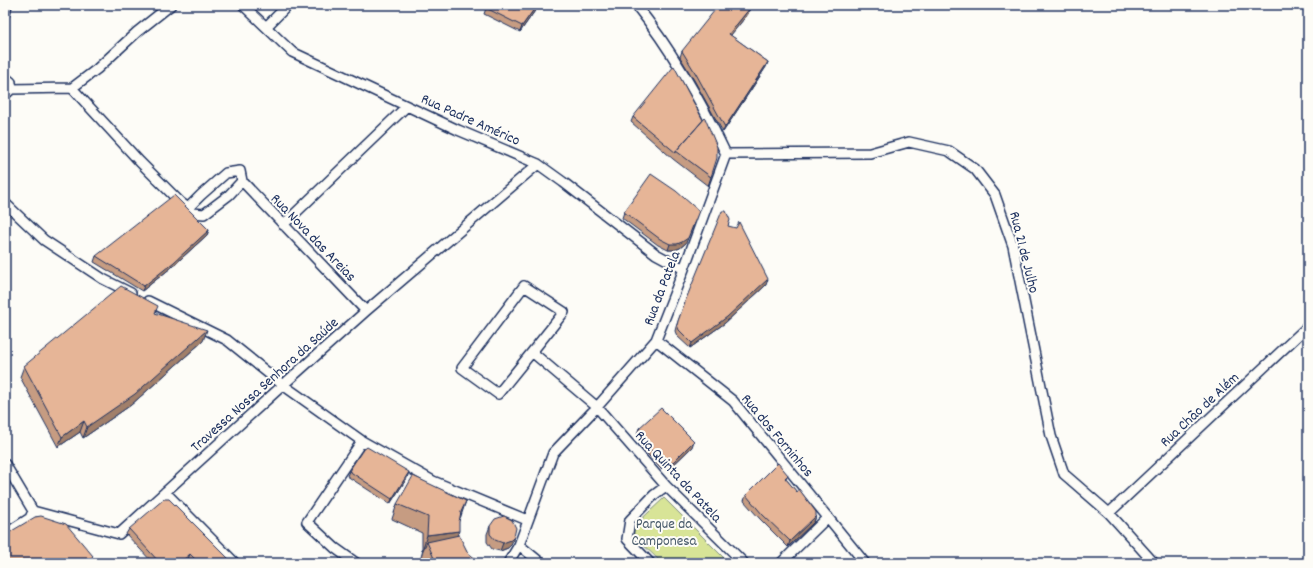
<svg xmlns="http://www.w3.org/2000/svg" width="1313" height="568" font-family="Dekko,sans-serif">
<rect width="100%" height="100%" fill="#fdfcf7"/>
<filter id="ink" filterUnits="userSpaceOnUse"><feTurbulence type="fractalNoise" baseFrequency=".025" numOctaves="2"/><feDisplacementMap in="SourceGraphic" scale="8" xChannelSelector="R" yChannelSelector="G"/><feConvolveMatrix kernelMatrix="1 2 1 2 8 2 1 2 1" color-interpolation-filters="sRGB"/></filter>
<g filter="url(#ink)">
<path fill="#d8e497" stroke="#7a8a7a" d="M664 498 729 563H662L634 536V526Z"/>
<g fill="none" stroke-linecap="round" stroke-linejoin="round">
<g stroke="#1b2f5e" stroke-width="12">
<path id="street" d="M243 5 292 52 458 130 538 164 563 182 656 254 684 269
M5 13 7 5
M266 27 288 5
M5 77 11 82C11 88 11 92 5 94
M72 88 140 162 180 202 188 208 192 213 204 214 229 195 242 181 366 311
M11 89 72 88 97 69 137 32 171 5
M726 154 870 153 909 142 949 151 975 169 995 195 1013 246 1051 436 1064 474 1109 513 1154 563
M5 203 44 240 103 279 131 293
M188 208 201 195 226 173 240 171 242 181
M283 225 407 106
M148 301 227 340 283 385 362 441 433 481 527 520
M656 340 733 401 865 563
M532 352 498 394 462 368 524 286 564 312 532 352 597 407 666 486 744 563
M5 464 33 511 119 534 283 385 366 311 538 164
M165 492 235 563
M1109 513 1308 326
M5 534 30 518 33 511
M519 545 541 563
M356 563 335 548 307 522 362 441
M508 563 519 545 553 453 597 407 656 340 684 269 726 154C702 103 671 49 636 5
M650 563 627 539 630 520 654 495 666 486
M781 563 828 517"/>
</g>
<use href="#street" stroke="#fdfcf7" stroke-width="9"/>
</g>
<path fill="#c69c82" stroke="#1b2f5e" d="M539 5 520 32 484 14 486 8Z
M748 14 730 35 768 62 766 67 723 132 694 80 680 57 682 51Z
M633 117 711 177 708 186 673 159 631 122Z
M624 212 686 243 680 248 675 250H668L658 245 622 218Z
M728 226 766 285 725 323 690 348 677 336 675 331 676 327 686 299Z
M209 230 207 235 172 267 142 291 94 262 96 256Z
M155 313 203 341 131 405 83 438 80 432 58 447 20 377 24 366Z
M639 428 692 447 669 469 665 465 661 469 639 445 641 439 637 434Z
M349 471 407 478 390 504 347 476Z
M788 475 786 479 816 516 814 522 788 547 760 519 744 501 746 495Z
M397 504 461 516 459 519 457 535 468 553 480 563H423L421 557 423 550 422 551V533L392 519Z
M490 526 511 545 508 548 500 551 492 549 487 542V534Z
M129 529 233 563H191L188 559 184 563H153L126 534Z"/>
<path fill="#a17f6a" stroke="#1b2f5e" d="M537 5H539L520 32 522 26Z
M750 8 748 14 727 40 729 34Z
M768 62 766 67 723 132 725 127Z
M699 211 686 243 680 248 675 250H668L670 244Z
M209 230 207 235 172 267 142 291 144 286Z
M768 279 766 285 725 323 690 348 692 343Z
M207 330 203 341 131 405 83 438 87 427Z
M84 421 80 432 58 447 62 437Z
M694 441 692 447 669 469 671 464Z
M667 459 665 465 661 469 663 463Z
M409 472 407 478 390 504 392 499Z
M466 501 461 516 455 528 461 512Z
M816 516 814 522 788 547 790 541Z
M459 531 453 546 427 542 423 550 422 551 427 535Z
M514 537 511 545 508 548 500 551 503 543Z
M190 554 188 559 184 563H180Z"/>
<path fill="#e6b597" stroke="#1b2f5e" d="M488 5H537L522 26 486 8Z
M719 5H745L750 8 729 34 768 62 725 127 696 74 682 51Z
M674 66 703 120 676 151V153L633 117Z
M705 118 717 147V158L711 177 676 151Z
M651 174 676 191 699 211 688 238 682 242 677 244H670L660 239 624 212Z
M174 195 209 230 174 262 144 286 96 256Z
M722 211H726L730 220 728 226 736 228 739 222 768 279 727 317 692 343 679 330 677 325 678 321 686 299Z
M121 286 158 306 155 313 207 330 135 394 87 427 84 421 62 437 24 366Z
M661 408 694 441 671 464 667 459 663 463 641 439 645 435 639 428Z
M367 447 409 472 392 499 349 471 362 451Z
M778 463 788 475 785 478 797 492 799 489 816 512V516L790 541 762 514 746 495Z
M413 476 466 501 461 512 459 522V531L427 535 428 517 397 504Z
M164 499H169L233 563H199L190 554 180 563H160L129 529Z
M41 516 66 524 93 556 91 558 95 563H5V535L35 517Z
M504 516 512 520 516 528 514 537 511 540 503 543 495 540 490 534V526L495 519Z
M459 535 468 553 480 562 479 563H436L427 542Z
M805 561 807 563H802Z"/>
</g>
<g text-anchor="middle" stroke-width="4" stroke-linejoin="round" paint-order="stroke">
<g font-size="15" fill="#1b2f5e" stroke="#fdfcf7">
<text transform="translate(471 119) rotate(24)" y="5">Rua Padre Américo</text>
<text transform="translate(314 237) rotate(46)" y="5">Rua Nova das Areias</text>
<text transform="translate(1025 252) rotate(76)" y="5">Rua 21 de Julho</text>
<text transform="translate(661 288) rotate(-69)" y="5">Rua da Patela</text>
<text transform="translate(264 384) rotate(-42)" y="5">Travessa Nossa Senhora da Saúde</text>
<text transform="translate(1199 409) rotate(-43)" y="5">Rua Chão de Além</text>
<text transform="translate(778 435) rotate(50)" y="5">Rua dos Forninhos</text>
<text transform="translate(679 476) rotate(47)" y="5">Rua Quinta da Patela</text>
</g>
<g font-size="15" fill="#4a5c6c" stroke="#fdfcf7">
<text x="664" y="528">Parque da<tspan x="664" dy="17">Camponesa</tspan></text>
</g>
</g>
<rect width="1313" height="568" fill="none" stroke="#fdfcf7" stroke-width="20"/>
<rect x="10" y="10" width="1293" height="548" fill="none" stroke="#1b2f5e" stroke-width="1.5" filter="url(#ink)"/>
</svg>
